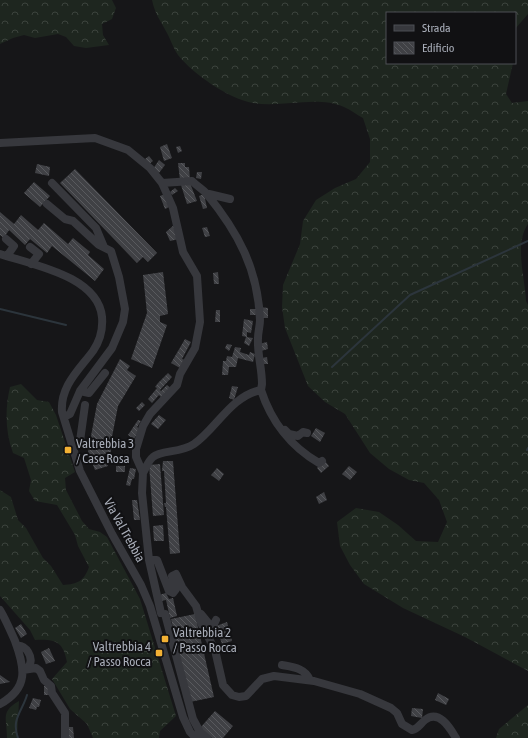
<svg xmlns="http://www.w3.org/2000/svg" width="528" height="738" font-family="'Asap Condensed',sans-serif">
<defs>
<pattern id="forest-crowns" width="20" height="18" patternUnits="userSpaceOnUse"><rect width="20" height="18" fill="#1e261f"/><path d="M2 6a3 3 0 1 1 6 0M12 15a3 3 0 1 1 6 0" fill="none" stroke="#3c433d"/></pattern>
<pattern id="building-back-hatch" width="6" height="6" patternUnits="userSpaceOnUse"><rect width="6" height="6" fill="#404145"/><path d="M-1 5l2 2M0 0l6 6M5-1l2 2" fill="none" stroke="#595a5e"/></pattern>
</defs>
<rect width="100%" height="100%" fill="#161618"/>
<path fill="url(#forest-crowns)" d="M0 0H112L116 8 112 19 102 24 103 35 109 45 86 48 74 46 66 37 58 34 35 38 24 35 13 38 0 44Z
M152 0H528V14L515 29V13H387V63H513L506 94 512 103 528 101V224C514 244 525 277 526 301L528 305V671L465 637 403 608 364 584 350 565 340 546 337 522 356 508 379 512 398 525 416 541 438 542 447 522 439 500 424 483 409 480 389 469 370 453 345 414 325 402 308 386 285 328 282 307 283 285 300 244 303 221 316 200 335 188 356 179 370 162V139L363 118C357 115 351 110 344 107 316 95 283 108 253 103 229 99 193 74 178 55 173 48 171 40 167 33 160 20 155 14 152 0Z
M21 384 37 400 49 402 56 415 75 472 65 478 66 490 82 521 89 529 100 532 107 537 140 599 176 716 160 731 159 738H93L87 724 70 709 52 679 67 662C63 641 55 639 35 640L30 630 0 596V490L11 497 18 520 26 528 43 558 51 566 63 585C78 584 84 581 89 567L78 546 75 535 57 505 35 501 29 491 31 480 24 458 13 453C5 431 5 409 10 387Z
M19 701 17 738H7C7 718 0 712 19 701Z
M528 705V738H496L499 729Z"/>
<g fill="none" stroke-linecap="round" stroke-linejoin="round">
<path stroke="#2c353c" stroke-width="2" d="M0 309 66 325
M332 367 410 295 528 241
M527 450 528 448
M18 738C11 719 22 712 27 695"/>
</g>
<path fill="url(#building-back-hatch)" d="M167 144 172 158 164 161 160 147Z
M180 146 182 151 178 153 176 147Z
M149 156 153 161 149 164 145 159Z
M159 160 165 165 159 173 153 169Z
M178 163H185V167H189L190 179 180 180Z
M37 164 50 167 49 176 35 173Z
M75 169 157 253 148 262 143 257 137 263 60 183Z
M197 172H202L201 179 196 178Z
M34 182 50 196 40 207 24 193Z
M190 183 197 201 187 204 181 185Z
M175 188 178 191 172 195 170 192Z
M165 194 171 206 165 209 160 196Z
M204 194 207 208 203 209 199 196Z
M0 212 14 224 21 215 38 230 44 223 68 244 73 238 90 252 88 255 104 269 95 281 52 246 47 253 30 239 25 245 9 230 4 238 0 235Z
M174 225 179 239 170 241 166 232Z
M207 227 210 236 205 237 202 228Z
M163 272 168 314 160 316V322L167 325 152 368 131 359 147 313 143 275Z
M218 272 219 284H214L213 273Z
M260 307 268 308V318H261Z
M250 309H256V315H250Z
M216 310H220V322H215Z
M244 319 253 321 251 333 247 332V337L242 336Z
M246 337 253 338 249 346 244 343Z
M185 339 191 342 182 359 185 360 180 368 171 363Z
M267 342 268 349 261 351 259 344Z
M227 344 232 345 229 351 225 348Z
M235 347 241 348 240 352 249 355 250 352 255 354 253 362 238 358 236 367H229L228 375H222L223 361H226L227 356 232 357Z
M267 357 268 364H263L262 358Z
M120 359 130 366 127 370 136 376 118 406 111 442V454H104L108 466 95 470 88 452 97 404Z
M168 373 172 377 160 390 161 391 167 385 172 389 163 399 159 395 152 403 148 399 157 388 155 387 158 383Z
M232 386 238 387 234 400 229 398Z
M142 402 145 405 139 411 136 408Z
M159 415 166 420 158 429 151 424Z
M138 420 141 421 137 427 140 429 134 439 128 435Z
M316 428 325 433 320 442 311 436Z
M163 461H173L180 553 170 554 166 507H165L164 503H166L164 471H162Z
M325 461 329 466 321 473 317 468Z
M160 464 164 515 153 516 149 465Z
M116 466H125V472H116Z
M349 466 357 472 350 480 342 474Z
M130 468 136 469 134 479H132L130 486 126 485Z
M217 468 224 474 219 481 211 475Z
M324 492 327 500 319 504 316 497Z
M132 500H137L140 520H134Z
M163 525 164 541H154L153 526Z
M166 593 169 599 173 598 177 616 170 618 166 600 161 601 159 595Z
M195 614 214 697 190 702 171 619Z
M227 622 232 641 222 644 216 626Z
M21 624 27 634 21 638 15 628Z
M214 629 216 634 210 636 208 631Z
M49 648 55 661 46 664 41 652Z
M0 675 10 682 0 684Z
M44 686H49V695H44Z
M438 693 449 699 446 705 435 700Z
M33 698 41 700 39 707H37L36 710 29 708Z
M412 708 423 709 422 718 411 716Z
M215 711 233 726 223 738H212L200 728Z
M68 727H73L74 738H69Z"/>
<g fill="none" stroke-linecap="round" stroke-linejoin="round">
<path stroke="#37383d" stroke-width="8" d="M0 143 95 138 128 150 150 168 162 183 173 208 183 252 197 276 200 322 195 348 180 374 177 385 150 414 143 426 136 449V457L143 473 142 493 149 560 161 613
M52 183 96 228 104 247
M207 195 209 194 230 199
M47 204 65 219 73 221 99 245 111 251 119 277 125 309 123 322 112 348 80 391 70 414 64 417
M6 239 14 246 7 256
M30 247 39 254 31 264
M0 254C33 265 98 276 102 317 103 329 100 341 93 351 79 370 60 386 62 412L80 471 112 534 141 585 150 606 183 717 190 732 196 738
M261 390C271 421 291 447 319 463L322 461
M80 391 89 393 105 373
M285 430 289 434 298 436 303 432 307 433
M72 445 80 441 85 405
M143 473C146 468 148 461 153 457 161 450 181 453 194 444 216 429 231 396 261 390L262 384C262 368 257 353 258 338 258 332 260 326 260 320 258 269 238 232 206 193 202 189 197 186 192 181L162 183
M149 560H157L169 591 173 593 176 589 172 576 176 574 182 587 196 606 201 623 215 650 223 685 232 695 239 697 246 696 262 679 274 676 314 681 360 694 391 708 397 713 402 724 412 730C418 729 420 724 425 720 439 709 450 728 456 738
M0 610C6 620 10 630 15 641 25 668 29 688 0 704
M165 614 193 719 200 732 207 738
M201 614 210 625 214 624 216 620
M17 646C26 644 34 658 29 666L24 670
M282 665C293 667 305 668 310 680
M23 670 36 668 40 671 44 680 51 686 52 693 65 713V738"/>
</g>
<g fill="#f2b134" stroke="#111113" stroke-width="1.5">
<rect x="64" y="446" width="8" height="8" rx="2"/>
<rect x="161" y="635" width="8" height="8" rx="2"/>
<rect x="155" y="649" width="8" height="8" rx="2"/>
</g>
<g text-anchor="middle" stroke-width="4" stroke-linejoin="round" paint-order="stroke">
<g font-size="13" fill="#a8adb8" stroke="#111113" text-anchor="start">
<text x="76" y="448">Valtrebbia 3<tspan x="76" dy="15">/ Case Rosa</tspan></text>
<text x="173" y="637">Valtrebbia 2<tspan x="173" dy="15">/ Passo Rocca</tspan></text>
<text x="151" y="651" text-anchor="end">Valtrebbia 4<tspan x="151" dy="15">/ Passo Rocca</tspan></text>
</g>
<g font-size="13" fill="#a8adb8" stroke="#111113">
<text transform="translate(125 530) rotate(61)" y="5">Via Val Trebbia</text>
</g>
</g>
<rect x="386" y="12" width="130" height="52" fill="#111113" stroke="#4d4f55"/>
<rect x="394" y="25" width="20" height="6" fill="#37383d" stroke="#4d4f55"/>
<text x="422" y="32" font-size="12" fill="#a8adb8">Strada</text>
<rect x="394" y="42" width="20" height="12" fill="url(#building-back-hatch)" stroke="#4d4f55"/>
<text x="422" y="52" font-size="12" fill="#a8adb8">Edificio</text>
</svg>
